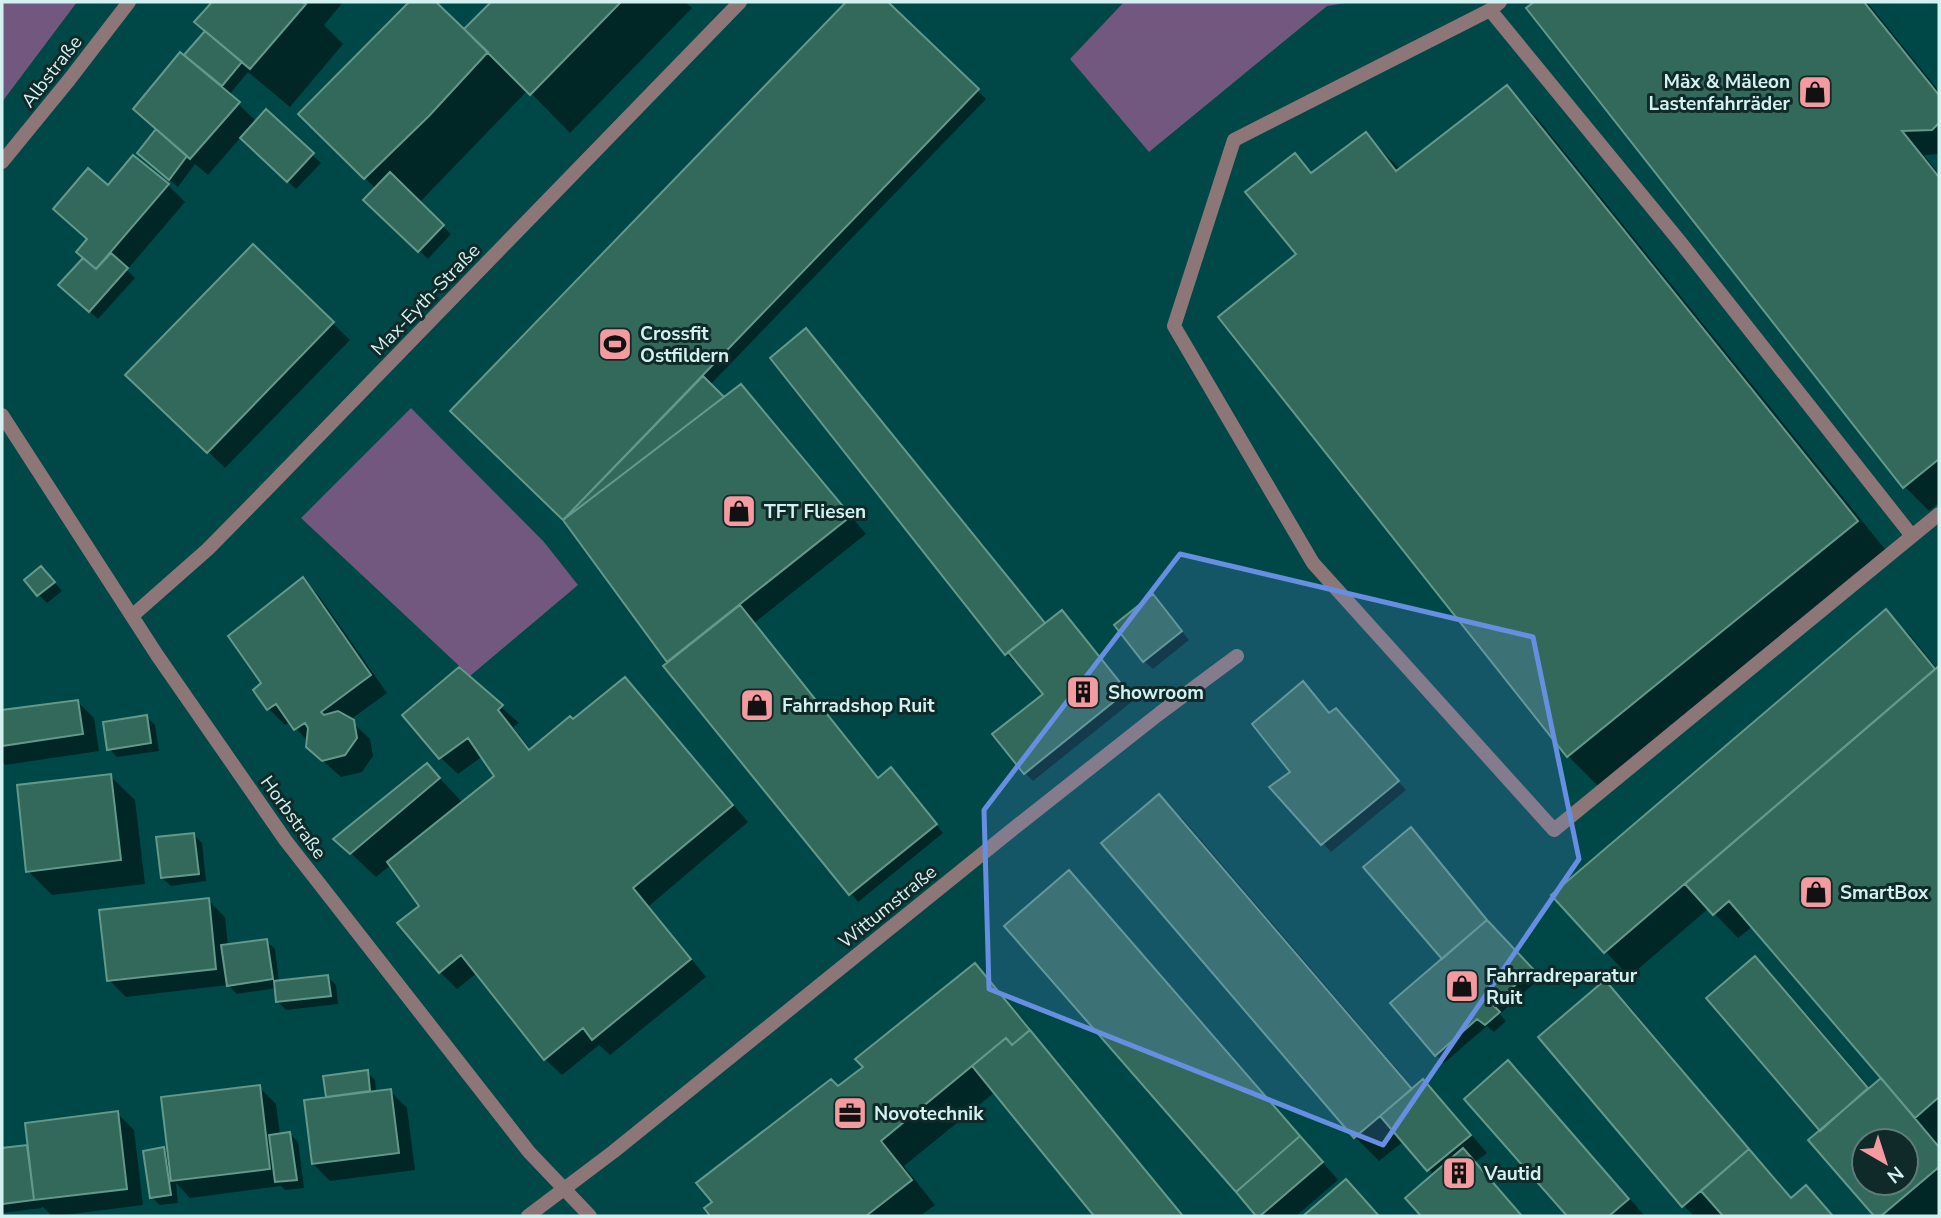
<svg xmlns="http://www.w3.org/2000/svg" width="1941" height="1218" font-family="'Nunito Sans',sans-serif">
<rect width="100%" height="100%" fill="#004848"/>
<path fill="#72587e" d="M2 2H77L2 102Z
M1124 2H1352L1327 6 1149 152 1070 59Z
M411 408 544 542 578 585 470 676 301 518Z"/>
<path fill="#0007" fill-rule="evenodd" d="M214 2H343L324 25 343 44 290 107 248 72 229 95 257 122 266 112 321 163 296 189 241 137 208 175 195 164 178 187 148 162 157 131 135 109 197 65 207 32 197 22Z
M412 2H434L464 32 494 2H685L692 8 570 133 528 90 419 203 451 234 428 259 366 200 376 189 301 114Z
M849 2H886L986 99 710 385 724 399 741 386 757 403 866 534 754 623 879 779 899 777 943 833 858 902 668 661 565 520 452 411Z
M1537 2H1867L1939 91V154L1924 155 1939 174V503L1929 511 1905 487 1528 9Z
M1506 88 1537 118 1888 553 1599 787 1568 756 1220 318 1299 254 1295 156 1313 174 1366 135 1401 170Z
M168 185 185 202 127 270 135 278 98 319 61 285 84 259 88 240 55 209 108 187Z
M253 246 350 340 225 468 145 391Z
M806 330 1046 624 1062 612 1134 700 1033 781 1025 773 1045 695 1017 660 1014 662 1006 654Z
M49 576 62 591 47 603 39 595Z
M302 579 319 596 387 693 350 720 370 739 373 756 362 772 341 777 308 747V742L291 722 285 725 269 709 264 684Z
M1161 605 1189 640 1153 669 1144 661Z
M1885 611 1910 635 1938 670 1939 668V1216H1877L1811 1140 1822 1131 1755 958 1785 989 1871 1089 1889 1085 1753 926 1738 938 1709 908 1629 977 1554 895ZM1864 1141H1906V1183H1864Z
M459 669 519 723 513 727 531 750 573 722 625 679 642 696 748 822 649 906 706 977 610 1055 599 1045 562 1075 545 1059 477 973 457 989 440 972 421 906 391 865 376 877 336 839 427 765 463 803 496 776 483 756 458 774 441 758Z
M77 701 94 718 99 751 5 765 2 761V712Z
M1330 715 1344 719 1406 790 1331 852 1323 843 1292 773Z
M147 717 155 725 159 751 117 757 109 749Z
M110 776 135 800 145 884 52 895 28 871Z
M1159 796 1184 820 1414 1089 1423 1081 1440 1098 1487 1153 1475 1162 1523 1216H1424L1408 1198 1434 1175 1404 1141 1379 1161 1355 1137Z
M193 834 202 843 206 881 171 886 162 878Z
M1069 872 1093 897 1338 1180 1296 1216H1259L1007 927Z
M208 900 225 917 228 946 266 941 275 949 279 983 328 977 336 985 338 1004 286 1010 278 1002 276 988 237 994 228 985 126 997 109 980Z
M1495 931 1539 979 1500 1014 1506 1021 1494 1032 1487 1026 1444 1063 1436 1055Z
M975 966 999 990 1032 1030 1025 1023 1023 1026 1053 1056 1184 1216H1096L995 1092 904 1166 935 1205 920 1216H712L706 1208Z
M1605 982 1629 1006 1792 1199 1822 1204 1833 1216H1694L1683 1205Z
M1508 1063 1532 1087 1645 1216H1569L1467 1099Z
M367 1072 375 1080 376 1092 390 1091 407 1108 415 1170 330 1181 313 1164 328 1099 325 1077Z
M259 1087 276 1104 280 1135 290 1134 298 1142 304 1188 285 1190 281 1186 190 1198 176 1183 178 1203 160 1205 151 1197 164 1149 170 1155Z
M117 1113 134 1130 143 1205 56 1216H52L42 1206V1208L2 1213V1150L26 1147 30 1150Z
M1346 1181 1380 1216H1305Z"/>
<path fill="#32695b" stroke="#62998a" stroke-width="2" fill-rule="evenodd" d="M212 2H302L306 4 250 69 194 22Z
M409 2H436L488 52 429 116 364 179 298 114Z
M491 2H621L530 95 464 29Z
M846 2H888L979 89 563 520 450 411Z
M1534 2H1864L1939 95V123L1932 130 1902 131 1939 177V459L1903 488 1526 8Z
M205 31 242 62 222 86 184 55Z
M180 52 240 102 190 159 133 109Z
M1507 85 1858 521 1567 757 1218 317 1296 254 1245 192 1295 153 1311 173 1366 132 1396 171Z
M266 109 314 153 287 182 240 138Z
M156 129 187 156 169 180 137 153Z
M133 155 169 184 96 269 76 252 87 239 53 209 88 168 108 185Z
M390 172 444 225 418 252 363 200Z
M253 244 334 322 207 453 125 375Z
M111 253 128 268 89 312 58 285 83 258 96 269Z
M806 328 1045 623 1005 655 770 358Z
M703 376 724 397 563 520Z
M741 384 851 516 667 662 563 520Z
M41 566 55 582 37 596 24 580Z
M303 577 371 675 321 712 324 715 338 711 354 720 357 738 345 755 322 761 306 747 308 728 305 723 294 730 276 704 267 710 253 690 261 683 228 636Z
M1153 594 1182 631 1143 662 1114 625Z
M740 605 878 778 891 767 937 824 849 895 663 666Z
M1886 609 1935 669 1604 953 1551 895Z
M1062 610 1127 691 1024 774 992 734 1043 694 1008 652Z
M1939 666V1097L1915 1118 1729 901 1713 915 1685 884Z
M459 667 503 705 498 710 529 750 570 716 573 719 625 677 733 805 633 888 691 959 592 1040 583 1028 544 1060 461 955 439 973 397 923 419 906 387 862 494 776 468 738 439 759 402 715Z
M1303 681 1329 713 1336 708 1399 781 1321 845 1269 787 1290 772 1252 724Z
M78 700 83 734 2 746V710Z
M147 715 151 743 107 750 103 722Z
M427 763 440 778 350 854 333 839Z
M111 774 121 860 26 872 17 785Z
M1159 794 1412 1089 1354 1138 1101 843Z
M1411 827 1487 920 1442 959 1363 867Z
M194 833 199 874 161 878 156 837Z
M1069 870 1300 1136 1236 1192 1004 926Z
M209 898 216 969 107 981 99 910Z
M1487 920 1533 969 1493 1005 1500 1012 1485 1025 1477 1019 1435 1056 1390 1003Z
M267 939 273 979 227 986 221 945Z
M1755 956 1868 1088 1820 1131 1706 998Z
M975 963 1030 1030 1012 1045 1006 1038 881 1141 912 1180 866 1216H710L704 1208 712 1202 696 1183 831 1079 838 1086 863 1067 855 1059Z
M328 975 331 996 276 1002 274 981Z
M1605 980 1749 1149 1682 1207 1538 1037Z
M1030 1030 1183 1216H1094L972 1066 1006 1038 1012 1045Z
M1508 1060 1629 1199 1609 1216H1567L1464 1099Z
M368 1070 370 1091 326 1097 323 1076Z
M1881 1078 1939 1147V1167L1881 1216H1874L1808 1140ZM1864 1141H1906V1183H1864Z
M1423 1079 1471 1135 1427 1171 1380 1116Z
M260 1085 270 1169 171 1181 161 1097Z
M391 1089 399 1153 312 1164 304 1100Z
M118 1111 127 1189 34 1200 25 1123Z
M290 1132 297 1180 275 1182 269 1135Z
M1300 1136 1323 1162 1260 1216H1256L1236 1192Z
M27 1145 34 1200 2 1204V1148Z
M164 1147 171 1195 150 1198 143 1151Z
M1463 1148 1522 1216H1421L1405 1198Z
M1749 1149 1791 1198 1806 1185 1833 1216H1723L1701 1191Z
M1346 1179 1379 1216H1303Z"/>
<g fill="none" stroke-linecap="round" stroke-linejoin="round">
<path stroke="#8d7677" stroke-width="14" d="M1500 2 1490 10 1234 140 1174 326 1313 563 1554 830 1939 514
M1490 10 1681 243 1912 536"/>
<path stroke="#8d7677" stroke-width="14" d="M2 162 69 80 129 2
M2 415 157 655 286 841 529 1152 590 1216
M132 616 208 549 268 488 740 2
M528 1216 613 1152 1018 825 1160 713 1237 656"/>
</g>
<path fill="#668fe2" fill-opacity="0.2" stroke="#668fe2" stroke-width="5" stroke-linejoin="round" d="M1180 554 1533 637 1579 859 1383 1145 989 989 984 810Z"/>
<defs>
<g id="shop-square" transform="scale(1.75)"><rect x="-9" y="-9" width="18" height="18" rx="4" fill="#f49aa1" stroke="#102a29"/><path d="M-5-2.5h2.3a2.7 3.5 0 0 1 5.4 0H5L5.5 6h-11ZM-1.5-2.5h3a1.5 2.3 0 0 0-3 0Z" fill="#111"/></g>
<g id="stadium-square" transform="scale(1.75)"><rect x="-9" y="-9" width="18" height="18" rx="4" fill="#f49aa1" stroke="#102a29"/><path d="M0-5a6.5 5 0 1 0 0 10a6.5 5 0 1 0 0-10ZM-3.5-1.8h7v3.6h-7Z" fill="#111"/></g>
<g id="building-square" transform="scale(1.75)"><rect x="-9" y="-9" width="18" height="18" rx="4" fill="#f49aa1" stroke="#102a29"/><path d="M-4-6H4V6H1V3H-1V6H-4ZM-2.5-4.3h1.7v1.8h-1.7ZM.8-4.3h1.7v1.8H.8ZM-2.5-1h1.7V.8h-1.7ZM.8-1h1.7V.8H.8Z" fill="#111"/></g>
<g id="office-square" transform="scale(1.75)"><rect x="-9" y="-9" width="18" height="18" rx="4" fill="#f49aa1" stroke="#102a29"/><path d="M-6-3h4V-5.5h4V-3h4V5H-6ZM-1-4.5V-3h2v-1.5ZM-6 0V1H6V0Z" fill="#111"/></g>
</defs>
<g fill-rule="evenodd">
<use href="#shop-square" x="1815" y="92"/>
<use href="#stadium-square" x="615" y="344"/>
<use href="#shop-square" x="739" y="511"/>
<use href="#building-square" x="1083" y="692"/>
<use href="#shop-square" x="757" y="705"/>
<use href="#shop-square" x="1816" y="892"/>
<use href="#shop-square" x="1462" y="986"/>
<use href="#office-square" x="850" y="1113"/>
<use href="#building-square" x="1459" y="1173"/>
</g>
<g text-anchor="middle" stroke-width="6" stroke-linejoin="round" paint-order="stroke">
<g font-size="19" fill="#d3f1f1" stroke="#102a29">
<text transform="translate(51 71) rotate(-52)" y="7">Albstraße</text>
<text transform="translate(425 299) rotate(-46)" y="7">Max-Eyth-Straße</text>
<text transform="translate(294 817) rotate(54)" y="7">Horbstraße</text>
<text transform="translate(887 906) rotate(-39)" y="7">Wittumstraße</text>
</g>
<g font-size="19" font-weight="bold" fill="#d3f1f1" stroke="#102a29" text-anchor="start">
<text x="1790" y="88" text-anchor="end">Mäx &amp; Mäleon<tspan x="1790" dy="22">Lastenfahrräder</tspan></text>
<text x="640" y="340">Crossfit<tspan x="640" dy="22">Ostfildern</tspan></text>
<text x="764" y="518">TFT Fliesen</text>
<text x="1108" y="699">Showroom</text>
<text x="782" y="712">Fahrradshop Ruit</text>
<text x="1840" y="899">SmartBox</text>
<text x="1486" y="982">Fahrradreparatur<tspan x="1486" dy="22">Ruit</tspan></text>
<text x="874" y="1120">Novotechnik</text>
<text x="1484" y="1180">Vautid</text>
</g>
</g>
<rect width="1941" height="1218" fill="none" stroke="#d3f1f1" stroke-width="7"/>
<g transform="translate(1885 1162) rotate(141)"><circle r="33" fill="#102a29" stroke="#5e7a79" stroke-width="2"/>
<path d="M0-5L12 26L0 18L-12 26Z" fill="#f49aa1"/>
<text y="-10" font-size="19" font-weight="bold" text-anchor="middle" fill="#d3f1f1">N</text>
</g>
</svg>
